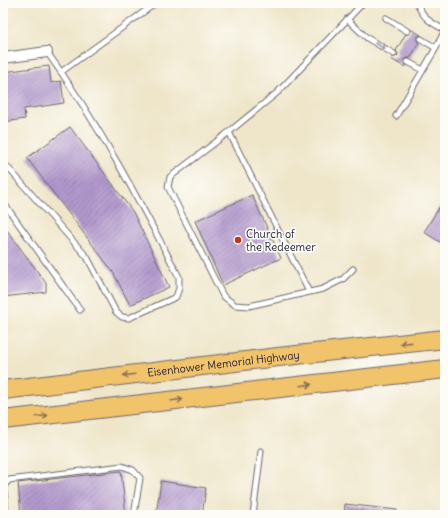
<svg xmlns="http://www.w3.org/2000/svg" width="448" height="518" font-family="Delius,sans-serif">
<defs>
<pattern id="building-hatch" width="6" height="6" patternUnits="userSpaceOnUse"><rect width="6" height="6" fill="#b298cd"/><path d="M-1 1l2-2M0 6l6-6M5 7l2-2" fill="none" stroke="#907ca8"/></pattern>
</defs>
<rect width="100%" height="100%" fill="#fdfcf7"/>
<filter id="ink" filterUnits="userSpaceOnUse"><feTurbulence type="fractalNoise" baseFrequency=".025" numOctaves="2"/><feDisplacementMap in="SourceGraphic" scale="8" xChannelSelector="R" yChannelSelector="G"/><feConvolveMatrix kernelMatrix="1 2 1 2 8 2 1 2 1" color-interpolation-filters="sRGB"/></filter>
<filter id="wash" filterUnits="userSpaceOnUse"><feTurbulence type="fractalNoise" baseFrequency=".012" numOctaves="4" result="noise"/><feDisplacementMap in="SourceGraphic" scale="16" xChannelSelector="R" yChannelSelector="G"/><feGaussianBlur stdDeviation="0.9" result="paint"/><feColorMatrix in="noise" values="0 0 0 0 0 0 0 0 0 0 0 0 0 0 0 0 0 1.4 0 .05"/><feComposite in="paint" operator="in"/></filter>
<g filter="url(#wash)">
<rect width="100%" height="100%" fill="#efe6ca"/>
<g id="blocks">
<path fill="url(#building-hatch)" d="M410 29 421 35 417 37V41L419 43 410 58H406L404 60 406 65 405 67 391 59 392 57 397 56 398 54 396 51 405 35 410 33Z
M49 66 51 83 61 81 64 103 24 109 25 119 3 122V72Z
M70 127 133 212 169 287 130 305 113 272 27 158Z
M252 195 281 258 223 285 195 221Z
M445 198V245L424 232Z
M3 225 46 283V292L3 297Z
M121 471 126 515H21L18 483Z
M161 481 206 488 202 515H156Z
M345 504 397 510 396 515H344Z"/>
</g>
</g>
<g filter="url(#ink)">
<use href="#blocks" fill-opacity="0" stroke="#6a676d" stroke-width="1"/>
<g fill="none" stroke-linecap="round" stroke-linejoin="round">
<g stroke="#6a676d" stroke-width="7">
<path id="lane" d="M417 3C423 18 431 23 445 30
M386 18 407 31
M347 19 367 38 394 54
M421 39 436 48
M408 62 423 70
M61 72 156 3
M396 116 436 48 445 30
M229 132 309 292
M3 162 87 257 116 312 122 317 129 318 176 297 179 288V277C139 200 98 123 47 52
M3 202 80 310
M353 269 343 279 323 289 249 306 235 305 223 296 168 187 170 177 229 132 278 92 363 3
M6 515 4 486 9 480 122 466 133 470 140 478 134 515
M253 515 261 451"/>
</g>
<g stroke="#6a676d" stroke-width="12">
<path id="street" d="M3 58 47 52"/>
</g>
<g stroke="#6a676d" stroke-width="20">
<g id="highway">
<path id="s1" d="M3 390 278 357 445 339"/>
<path d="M3 420 445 369"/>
</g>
</g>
<use href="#lane" stroke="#fff" stroke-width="5"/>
<use href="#street" stroke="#fff" stroke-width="10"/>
<use href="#highway" stroke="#f1c36a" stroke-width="18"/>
</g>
<defs><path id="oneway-shaft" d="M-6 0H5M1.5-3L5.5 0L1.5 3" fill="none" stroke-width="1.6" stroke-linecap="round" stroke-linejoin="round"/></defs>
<use stroke="#9c9ca7" href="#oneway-shaft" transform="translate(380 46) rotate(30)"/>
<g stroke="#8a7252">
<use href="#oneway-shaft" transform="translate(406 343) rotate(174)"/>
<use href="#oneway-shaft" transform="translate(129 375) rotate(173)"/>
<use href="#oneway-shaft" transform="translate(306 385) rotate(-7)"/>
<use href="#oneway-shaft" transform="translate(177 400) rotate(-7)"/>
<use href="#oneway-shaft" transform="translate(42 416) rotate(-7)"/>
</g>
</g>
<circle fill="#c8321e" stroke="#fdfcf7" stroke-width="1.5" cx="238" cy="240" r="4"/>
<g text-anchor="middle" stroke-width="3.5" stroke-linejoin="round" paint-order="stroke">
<g font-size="11" fill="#22223b" stroke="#fdfcf7" text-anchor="start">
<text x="246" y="238">Church of<tspan x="246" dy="13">the Redeemer</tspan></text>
</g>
<g font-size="11" fill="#22223b" stroke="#fdfcf7">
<text dy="4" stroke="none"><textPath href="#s1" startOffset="222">Eisenhower Memorial Highway</textPath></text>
</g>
</g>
<rect width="448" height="518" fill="none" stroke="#fdfcf7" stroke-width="16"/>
</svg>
